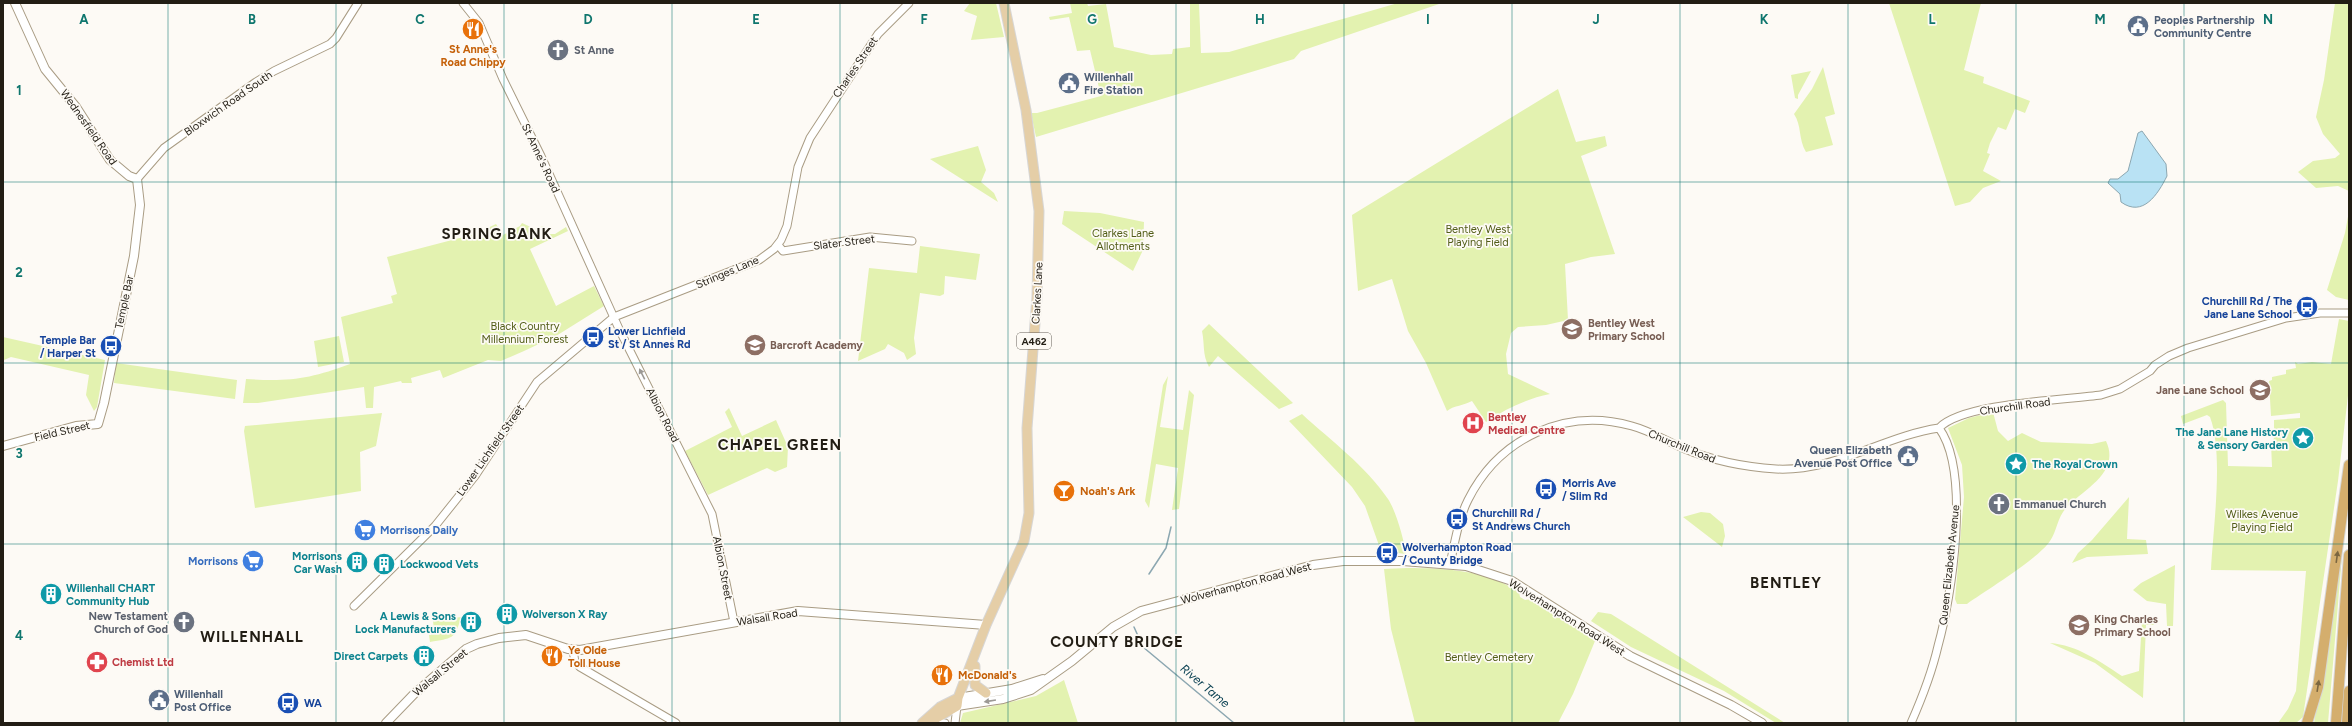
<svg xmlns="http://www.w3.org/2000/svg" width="2352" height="726" font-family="Figtree,sans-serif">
<rect width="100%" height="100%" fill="#fdfaf5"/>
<path fill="#e3f2b0" d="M970 3H996L1004 37 971 40 977 16 964 11Z
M1070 3H1087L1088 6 1106 4 1114 47 1151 55 1172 54 1173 49 1190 47V3H1199L1201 53 1229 52 1398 3H1442L1301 51 1294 59 1036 137 1031 113H1037L1101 96 1090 50 1077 51 1069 17 1050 20 1049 17 1072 13Z
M1889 3H1981L1964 70 1984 77 1983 83 2030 101 2025 113 2015 109 2006 130 1998 127 1990 143 1987 153 1990 154 1983 171 2001 181 1983 188 1970 202 1955 206Z
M2335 3H2349V198V191L2338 186 2316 188 2298 172 2313 161 2335 158 2340 154 2323 134 2316 117 2324 80Z
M1823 67 1835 114 1825 117 1833 145 1806 152C1798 139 1802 126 1794 114L1812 89Z
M1811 71 1798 95V99L1795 98 1791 75Z
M1558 89 1576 142 1605 136 1607 146 1581 156 1615 254 1591 257 1565 264 1568 320 1546 325 1518 327 1511 333 1506 354 1508 374 1550 394C1526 399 1507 408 1486 422L1472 401C1463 406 1455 405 1447 411L1426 363 1408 331 1392 279 1358 291 1352 215Z
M978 146 986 170 981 182 994 193 998 202 930 159Z
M1064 211 1100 213 1144 222 1143 250 1133 271 1062 224Z
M2349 211V300L2336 297 2327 290 2345 233Z
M522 223 535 229 543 226 549 234H555L566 227 568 231 530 249 556 306 594 286 604 306 556 336 524 351 501 361 488 360 443 378 440 370 411 378 412 383H402L401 381 374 387 373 408H366L364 387 258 403H243L246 379C288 382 310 379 350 364L341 317 393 303 391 296 397 294 387 257 475 234 496 224 503 235 520 226Z
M920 246 980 254 976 280 945 276 944 294 940 296 920 293 914 338 916 354 907 360 904 353 888 344 885 349 858 361 869 268 917 273Z
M2339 319 2349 321V387L2338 481 2303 717 2296 723H2278L2288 709 2296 691 2306 571 2211 570C2213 528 2224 454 2210 417L2207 415 2183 424 2181 416 2223 400 2226 403 2228 466 2272 467 2271 443 2274 438V420L2300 418V413L2271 416 2269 381 2272 380V377L2286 374V370L2296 368 2295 362 2298 364 2312 362 2331 364Z
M1209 324 1293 403 1279 409 1218 356 1209 367C1202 354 1205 346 1202 331Z
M339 336 344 362 318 367 314 341Z
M3 337 105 360 97 407 94 411 86 395 89 375 11 357 4 360Z
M116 363 237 380 235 399 114 383Z
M1168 376 1160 427 1183 430 1189 390 1194 395 1179 509 1172 510 1178 468 1156 464 1149 508 1145 501 1163 385Z
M729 408 742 436 776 420 788 447 787 467 775 472 767 468 708 495 685 451 732 427 725 412Z
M1993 412 1998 431 2008 441 2022 433 2041 442 2092 444 2106 441C2121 473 2083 489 2066 508 2057 518 2057 531 2050 541 2038 559 1987 590 1967 604H1957L1955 599 1964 497 1962 465 1948 428 1969 418Z
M382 413 376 446 360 452 361 491 255 508 244 431 245 426Z
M1302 414C1330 440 1366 466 1388 499 1396 511 1404 540 1406 554L1381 551 1365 506 1352 487 1289 421Z
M2129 497 2127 539 2146 540 2148 554 2087 557 2072 563 2078 553 2092 540Z
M1701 512 1710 513 1723 524 1725 536 1722 547 1683 517Z
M2342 556 2328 723H2314Z
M2175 565 2173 626H2167L2166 604 2147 601 2133 590 2141 583Z
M1407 568C1445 568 1486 570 1519 592L1520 597 1525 600 1531 599 1595 641 1573 694 1558 723H1415L1391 629 1384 569Z
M1598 612 1611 614 1785 723H1776L1724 691 1631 647 1591 621Z
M461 617C455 640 452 638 430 642L429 635H431V631L434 630 433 621Z
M2155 618 2154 625H2146L2143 698 2095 663 2050 643C2077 645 2099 661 2122 676L2139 671 2142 620Z
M1064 680 1078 723H960L963 713 1036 696Z"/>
<path fill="#b9e2f4" stroke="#8ca7b1" d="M2142 131 2166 164 2167 176C2158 194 2143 218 2121 202L2120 194 2108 183 2110 179H2118L2128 171 2138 133Z"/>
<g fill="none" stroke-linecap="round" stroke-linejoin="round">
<path stroke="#8ca7b1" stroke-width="1.5" d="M1149 574 1166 548 1171 527
M1134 627 1143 647 1234 723"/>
<g stroke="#a99c84" stroke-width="9">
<path id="tertiary" d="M463 3 479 23 503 79 541 156 620 331 712 514 734 622
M137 179 164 148 256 82 274 71 330 44 336 38 358 3
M778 245 783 251 870 237 912 241
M1450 564C1455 542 1458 520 1468 500 1499 438 1565 407 1632 426 1651 431 1668 442 1685 449 1714 461 1745 467 1776 469 1834 472 1884 436 1939 428 1962 403 2065 400 2101 395L2120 389 2150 371 2155 365 2169 356 2188 348 2286 318 2320 313H2349
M354 606 435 526 475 476 537 382 614 317 759 260 774 249 781 240 787 226 798 167 810 138 878 34 909 3
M573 650 575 662 580 667 676 723
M929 723H945
M955 723 957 706
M1911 723C1922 698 1932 672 1938 646 1952 596 1971 472 1939 428"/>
</g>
<g stroke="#a99c84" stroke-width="10">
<path id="secondary" d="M3 446 76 426 98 424 104 403 134 256 140 205 137 179 129 176 110 160 76 107 45 69 15 3
M958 698 1012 689 1043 679
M957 706 1003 699 1031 690 1072 661 1113 627 1141 611 1313 565 1343 561H1403L1466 566 1512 581 1630 656 1731 705 1762 723
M386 723 414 694 466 649 477 644 499 638 526 635 568 649 580 650 798 611 986 625"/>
</g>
<g stroke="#d7d6d5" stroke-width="11">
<path id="primary" d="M975 666V685L986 693
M922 723 940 707 958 698
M928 723 957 706 958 698 986 625 1024 541 1029 513 1027 428 1037 297 1039 211 1026 110 1004 3"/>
</g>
<g stroke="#d7d6d5" stroke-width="12">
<path id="motorway" d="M2307 723 2318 687 2349 465
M2336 723 2349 555
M2347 723 2349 691"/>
</g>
<use href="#tertiary" stroke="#fff" stroke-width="7"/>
<use href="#secondary" stroke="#fff" stroke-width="8"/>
<use href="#primary" stroke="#e5cea7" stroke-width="9"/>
<use href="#motorway" stroke="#d4ae6d" stroke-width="10"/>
</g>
<defs><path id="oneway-solid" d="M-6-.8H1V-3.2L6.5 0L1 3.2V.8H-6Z"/></defs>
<g fill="#9c9995">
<use href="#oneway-solid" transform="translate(642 374) rotate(-117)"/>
<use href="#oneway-solid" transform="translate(990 701) rotate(171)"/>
</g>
<g fill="#7b6640">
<use href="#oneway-solid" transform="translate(2337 557) rotate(-82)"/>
<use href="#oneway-solid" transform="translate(2318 686) rotate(-81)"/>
</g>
<path fill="none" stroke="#0f766e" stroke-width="1" stroke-opacity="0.55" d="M168 3V723M336 3V723M504 3V723M672 3V723M840 3V723M1008 3V723M1176 3V723M1344 3V723M1512 3V723M1680 3V723M1848 3V723M2016 3V723M2184 3V723M3 182H2349M3 363H2349M3 544H2349"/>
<defs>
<g id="civic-disc" transform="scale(1.15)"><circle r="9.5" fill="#5c6f8a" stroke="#fdfaf5"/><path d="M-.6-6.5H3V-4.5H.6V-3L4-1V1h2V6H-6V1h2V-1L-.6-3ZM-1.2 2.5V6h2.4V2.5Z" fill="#fff"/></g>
<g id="restaurant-disc" transform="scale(1.15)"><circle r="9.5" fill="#e8710a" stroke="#fdfaf5"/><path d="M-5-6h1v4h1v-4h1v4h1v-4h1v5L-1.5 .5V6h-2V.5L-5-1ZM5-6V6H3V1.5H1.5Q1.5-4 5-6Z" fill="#fff"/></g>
<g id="church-disc" transform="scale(1.15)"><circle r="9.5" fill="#6b7280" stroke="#fdfaf5"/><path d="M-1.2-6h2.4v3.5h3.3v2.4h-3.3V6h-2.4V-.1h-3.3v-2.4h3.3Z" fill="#fff"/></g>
<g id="bus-disc" transform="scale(1.15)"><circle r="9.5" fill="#1a4fb4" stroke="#fdfaf5"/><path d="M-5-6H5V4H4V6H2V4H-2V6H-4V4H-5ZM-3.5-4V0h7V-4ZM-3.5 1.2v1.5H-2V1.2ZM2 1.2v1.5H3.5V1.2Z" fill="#fff"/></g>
<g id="school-disc" transform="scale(1.15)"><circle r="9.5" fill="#8d6e63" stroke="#fdfaf5"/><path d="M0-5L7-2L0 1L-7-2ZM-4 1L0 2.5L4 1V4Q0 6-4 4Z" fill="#fff"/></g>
<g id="hospital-disc" transform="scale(1.15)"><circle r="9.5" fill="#e0444e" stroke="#fdfaf5"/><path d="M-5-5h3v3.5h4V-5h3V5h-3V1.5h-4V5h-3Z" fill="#fff"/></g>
<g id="sight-disc" transform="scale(1.15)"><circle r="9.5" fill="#0f9aa8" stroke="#fdfaf5"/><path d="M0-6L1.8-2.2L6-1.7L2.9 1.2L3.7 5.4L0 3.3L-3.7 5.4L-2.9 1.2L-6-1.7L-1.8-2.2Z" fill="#fff"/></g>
<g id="bar-disc" transform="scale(1.15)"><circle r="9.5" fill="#e8710a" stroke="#fdfaf5"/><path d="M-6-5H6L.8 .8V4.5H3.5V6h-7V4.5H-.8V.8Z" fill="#fff"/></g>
<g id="supermarket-disc" transform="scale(1.15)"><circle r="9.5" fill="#3f7fe0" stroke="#fdfaf5"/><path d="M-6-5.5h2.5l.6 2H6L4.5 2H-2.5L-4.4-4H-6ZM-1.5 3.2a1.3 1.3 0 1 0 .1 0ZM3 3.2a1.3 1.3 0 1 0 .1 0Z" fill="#fff"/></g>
<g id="building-disc" transform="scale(1.15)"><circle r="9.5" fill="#0f9aa8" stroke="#fdfaf5"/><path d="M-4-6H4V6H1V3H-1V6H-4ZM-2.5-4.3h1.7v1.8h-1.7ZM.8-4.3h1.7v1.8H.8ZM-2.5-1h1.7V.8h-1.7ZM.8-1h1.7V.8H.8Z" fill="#fff"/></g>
<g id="pharmacy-disc" transform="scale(1.15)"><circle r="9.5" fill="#e0444e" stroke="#fdfaf5"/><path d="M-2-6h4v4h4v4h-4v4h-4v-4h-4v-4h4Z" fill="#fff"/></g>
</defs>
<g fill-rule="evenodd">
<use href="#civic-disc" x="2138" y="26"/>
<use href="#restaurant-disc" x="473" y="29"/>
<use href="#church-disc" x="558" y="50"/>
<use href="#civic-disc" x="1069" y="83"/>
<use href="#bus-disc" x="2307" y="307"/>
<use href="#school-disc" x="1572" y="329"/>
<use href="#bus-disc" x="593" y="337"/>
<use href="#school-disc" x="755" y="345"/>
<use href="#bus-disc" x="111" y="346"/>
<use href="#school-disc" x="2260" y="390"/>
<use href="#hospital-disc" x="1473" y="423"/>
<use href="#sight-disc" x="2303" y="438"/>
<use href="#civic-disc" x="1908" y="456"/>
<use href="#sight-disc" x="2016" y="464"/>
<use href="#bus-disc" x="1546" y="489"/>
<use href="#bar-disc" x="1064" y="491"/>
<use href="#church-disc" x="1999" y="504"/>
<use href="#bus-disc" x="1457" y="519"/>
<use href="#supermarket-disc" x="365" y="530"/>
<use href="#bus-disc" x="1387" y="553"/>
<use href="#supermarket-disc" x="253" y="561"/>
<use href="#building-disc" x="357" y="562"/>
<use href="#building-disc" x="384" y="564"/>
<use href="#building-disc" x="51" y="594"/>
<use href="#building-disc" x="507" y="614"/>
<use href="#church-disc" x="184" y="622"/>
<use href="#building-disc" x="471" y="622"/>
<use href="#school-disc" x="2079" y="625"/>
<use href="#building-disc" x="424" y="656"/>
<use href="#restaurant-disc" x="552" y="656"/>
<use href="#pharmacy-disc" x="97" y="662"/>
<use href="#restaurant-disc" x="942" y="675"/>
<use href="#civic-disc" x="159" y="700"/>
<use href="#bus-disc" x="288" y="703"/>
</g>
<g text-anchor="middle" stroke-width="3.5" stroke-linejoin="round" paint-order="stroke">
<rect fill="#fdfaf5" stroke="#645f58" stroke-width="1" x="1017" y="333" width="34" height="16" rx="3"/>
<g font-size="10" font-weight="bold" fill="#221d14">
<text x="1034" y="345">A462</text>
</g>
<g font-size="11" font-weight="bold" fill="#4e5e75" stroke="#fdfaf5" text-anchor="start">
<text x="2154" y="24">Peoples Partnership<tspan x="2154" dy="13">Community Centre</tspan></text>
<text x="1084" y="81">Willenhall<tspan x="1084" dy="13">Fire Station</tspan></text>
<text x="1892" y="454" text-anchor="end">Queen Elizabeth<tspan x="1892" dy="13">Avenue Post Office</tspan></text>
<text x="174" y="698">Willenhall<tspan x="174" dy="13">Post Office</tspan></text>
</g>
<g font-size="11" font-weight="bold" fill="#c56008" stroke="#fdfaf5" text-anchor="start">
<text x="473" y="53" text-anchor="middle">St Anne's<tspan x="473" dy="13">Road Chippy</tspan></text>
<text x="1080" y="495">Noah's Ark</text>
<text x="568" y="654">Ye Olde<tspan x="568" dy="13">Toll House</tspan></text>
<text x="958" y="679">McDonald's</text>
</g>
<g font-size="11" font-weight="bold" fill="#5b616d" stroke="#fdfaf5" text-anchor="start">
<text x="574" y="54">St Anne</text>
<text x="2014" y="508">Emmanuel Church</text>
<text x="168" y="620" text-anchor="end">New Testament<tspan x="168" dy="13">Church of God</tspan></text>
</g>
<g font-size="11" fill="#221d14" stroke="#fdfaf5">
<text transform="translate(855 67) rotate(-56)" y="4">Charles Street</text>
<text transform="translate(228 103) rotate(-35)" y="4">Bloxwich Road South</text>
<text transform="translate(89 127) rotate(55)" y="4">Wednesfield Road</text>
<text transform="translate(541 158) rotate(65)" y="4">St Anne's Road</text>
<text transform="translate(844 242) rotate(-7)" y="4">Slater Street</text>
<text transform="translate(727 272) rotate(-23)" y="4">Stringes Lane</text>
<text transform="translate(1037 293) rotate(-87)" y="4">Clarkes Lane</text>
<text transform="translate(124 302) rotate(-78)" y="4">Temple Bar</text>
<text transform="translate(2015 406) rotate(-8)" y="4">Churchill Road</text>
<text transform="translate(663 415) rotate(63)" y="4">Albion Road</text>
<text transform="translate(62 431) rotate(-13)" y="4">Field Street</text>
<text transform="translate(1682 446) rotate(22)" y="4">Churchill Road</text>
<text transform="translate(490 450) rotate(-55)" y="4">Lower Lichfield Street</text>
<text transform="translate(1949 565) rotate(-84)" y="4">Queen Elizabeth Avenue</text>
<text transform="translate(723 568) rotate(79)" y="4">Albion Street</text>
<text transform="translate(1246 583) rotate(-15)" y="4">Wolverhampton Road West</text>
<text transform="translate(767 617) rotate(-9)" y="4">Walsall Road</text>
<text transform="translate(1567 617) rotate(32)" y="4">Wolverhampton Road West</text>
<text transform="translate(440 672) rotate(-40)" y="4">Walsall Street</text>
</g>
<g font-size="11" fill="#525d18" stroke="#fdfaf5">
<text x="1478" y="233">Bentley West<tspan x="1478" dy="13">Playing Field</tspan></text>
<text x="1123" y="237">Clarkes Lane<tspan x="1123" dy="13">Allotments</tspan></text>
<text x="525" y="330">Black Country<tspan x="525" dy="13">Millennium Forest</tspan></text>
<text x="2262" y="518">Wilkes Avenue<tspan x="2262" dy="13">Playing Field</tspan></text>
<text x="1489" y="661">Bentley Cemetery</text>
</g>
<g font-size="11" font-weight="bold" fill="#164399" stroke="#fdfaf5" text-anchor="start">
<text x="2292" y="305" text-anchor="end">Churchill Rd / The<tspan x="2292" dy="13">Jane Lane School</tspan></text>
<text x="608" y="335">Lower Lichfield<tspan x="608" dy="13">St / St Annes Rd</tspan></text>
<text x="96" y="344" text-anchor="end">Temple Bar<tspan x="96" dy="13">/ Harper St</tspan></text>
<text x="1562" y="487">Morris Ave<tspan x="1562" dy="13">/ Slim Rd</tspan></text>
<text x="1472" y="517">Churchill Rd /<tspan x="1472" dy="13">St Andrews Church</tspan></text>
<text x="1402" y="551">Wolverhampton Road<tspan x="1402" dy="13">/ County Bridge</tspan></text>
<text x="304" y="707">WA</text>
</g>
<g font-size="11" font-weight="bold" fill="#785e54" stroke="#fdfaf5" text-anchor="start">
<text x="1588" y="327">Bentley West<tspan x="1588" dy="13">Primary School</tspan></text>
<text x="770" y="349">Barcroft Academy</text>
<text x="2244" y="394" text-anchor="end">Jane Lane School</text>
<text x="2094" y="623">King Charles<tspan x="2094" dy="13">Primary School</tspan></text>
</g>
<g font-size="11" font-weight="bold" fill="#be3a42" stroke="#fdfaf5" text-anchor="start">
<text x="1488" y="421">Bentley<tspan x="1488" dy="13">Medical Centre</tspan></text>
<text x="112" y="666">Chemist Ltd</text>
</g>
<g font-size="11" font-weight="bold" fill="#0d838f" stroke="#fdfaf5" text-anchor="end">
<text x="2288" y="436">The Jane Lane History<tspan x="2288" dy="13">&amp; Sensory Garden</tspan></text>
<text x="2032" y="468" text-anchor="start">The Royal Crown</text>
<text x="342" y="560">Morrisons<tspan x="342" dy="13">Car Wash</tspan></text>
<text x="400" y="568" text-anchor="start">Lockwood Vets</text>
<text x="66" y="592" text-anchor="start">Willenhall CHART<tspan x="66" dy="13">Community Hub</tspan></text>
<text x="522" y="618" text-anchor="start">Wolverson X Ray</text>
<text x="456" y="620">A Lewis &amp; Sons<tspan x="456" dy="13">Lock Manufacturers</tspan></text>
<text x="408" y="660">Direct Carpets</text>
</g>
<g font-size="11" font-weight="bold" fill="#366cbe" stroke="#fdfaf5" text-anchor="start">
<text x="380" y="534">Morrisons Daily</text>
<text x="238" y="565" text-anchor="end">Morrisons</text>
</g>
<g font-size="12" font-style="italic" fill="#0a4052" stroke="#fdfaf5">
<text transform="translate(1205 686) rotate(40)" y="4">River Tame</text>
</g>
<g font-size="15" font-weight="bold" letter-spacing="1" fill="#221d14" stroke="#fdfaf5">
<text x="497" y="239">SPRING BANK</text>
<text x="780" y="450">CHAPEL GREEN</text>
<text x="1786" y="588">BENTLEY</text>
<text x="252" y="642">WILLENHALL</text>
<text x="1117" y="647">COUNTY BRIDGE</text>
</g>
</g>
<g font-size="13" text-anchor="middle" font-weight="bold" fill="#0f766e" stroke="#fdfaf5" stroke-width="3.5" stroke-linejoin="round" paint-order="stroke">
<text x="84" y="24">A</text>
<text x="252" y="24">B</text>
<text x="420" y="24">C</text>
<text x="588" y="24">D</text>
<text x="756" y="24">E</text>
<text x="924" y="24">F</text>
<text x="1092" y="24">G</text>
<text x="1260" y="24">H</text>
<text x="1428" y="24">I</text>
<text x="1596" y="24">J</text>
<text x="1764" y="24">K</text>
<text x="1932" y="24">L</text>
<text x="2100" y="24">M</text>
<text x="2268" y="24">N</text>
<text x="19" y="95">1</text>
<text x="19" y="277">2</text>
<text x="19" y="458">3</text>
<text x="19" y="640">4</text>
</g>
<rect width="2352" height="726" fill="none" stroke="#221d14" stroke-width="8"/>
</svg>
